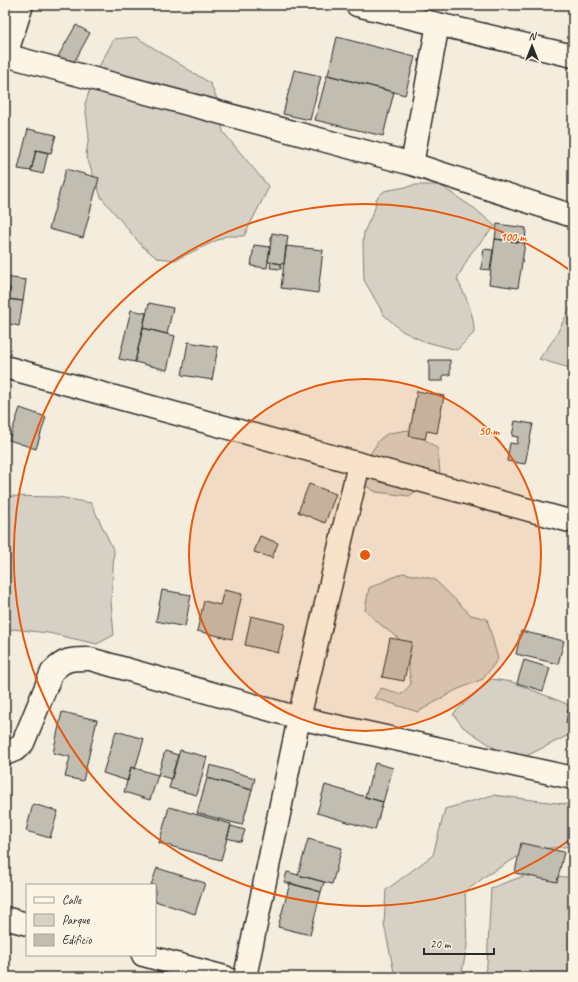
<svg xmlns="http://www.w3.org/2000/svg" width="578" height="982" font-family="Caveat,sans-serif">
<rect width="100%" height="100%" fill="#f4edde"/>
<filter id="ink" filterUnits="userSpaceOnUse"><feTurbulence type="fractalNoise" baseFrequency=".025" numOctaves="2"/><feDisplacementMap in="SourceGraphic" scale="8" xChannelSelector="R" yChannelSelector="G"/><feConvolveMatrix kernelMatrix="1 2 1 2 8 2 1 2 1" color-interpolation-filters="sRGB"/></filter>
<g filter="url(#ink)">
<path fill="#d6d1c4" stroke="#807e78" d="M136 37 210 83 218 101 223 132 269 187 244 236H226L175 260 157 258 142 246 101 197 86 155 89 136 85 104 95 74 114 39Z
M416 185H440L466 203 474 208 495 226 471 253 457 279C465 295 475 315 474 333L457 350 423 341 402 331 384 315 364 280 363 242 364 232 375 208 376 199 384 191Z
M573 303V369L539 359 554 339Z
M408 430 429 442 438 449 440 475 409 496 376 492 366 486 359 471 380 439 389 433Z
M5 496 58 497 91 503 114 551 111 601 114 635 97 644 48 633 12 629 5 639Z
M403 573 434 579 471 615 487 619 498 659 483 679 456 690 418 712 374 698 381 688 402 694 411 684 407 656 399 639 381 625 365 610 369 588Z
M491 679 512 682 567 704 573 717V733L522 758H510L463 727 453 714Z
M493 795 573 805V846L529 850 487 875 465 892 467 946 461 977H395L384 924 386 890 433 855 445 809Z
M532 873 573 878V977H483L487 965 491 888Z"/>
<path fill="#c2bdb1" stroke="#2b2b2b" d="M76 25 90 33 72 66 57 58Z
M337 37 415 57 405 95 328 75Z
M294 70 321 76 310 120 283 114Z
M327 75 394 92 383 136 315 120Z
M28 129 56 135 51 153 36 150 31 171 18 169Z
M36 150 48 153 43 174 31 171Z
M573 168V181L569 180Z
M66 169 99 178 83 238 49 229Z
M497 224 526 228 525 243 495 239Z
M272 233 288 236 284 264 268 262Z
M495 239 525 243 518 288 489 284Z
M254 245 270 247 267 268 251 266Z
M286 246 323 250 318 293 281 288Z
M484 249 493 250 490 270 481 269Z
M271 262 281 264V269L270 268Z
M5 277 26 280 23 301 8 299 10 288 5 287Z
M5 287 9 288 5 319Z
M8 299 23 301 19 326 5 323Z
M149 303 173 308 167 334 143 328Z
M131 310 146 313 135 362 119 359Z
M143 328 175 336 167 370 135 362Z
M188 342 218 347 212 380 182 375Z
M429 360H450V375H443V381H429Z
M417 391 444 396 437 433 427 431 425 439 409 436Z
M20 408 46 417 36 449 9 440Z
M515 421 533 424 525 464 507 461 510 443 517 444 518 437 512 436Z
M309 484 336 494 325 523 298 512Z
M260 536 278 543 272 558 254 552Z
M162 590 191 595 185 627 156 621Z
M224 590 242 594 232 639 197 631 204 601 220 605Z
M251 616 285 624 278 653 245 645Z
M521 631 564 641 558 664 516 654Z
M390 638 412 642 404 681 382 677Z
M524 660 550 668 543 691 517 683Z
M568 710H573V724L566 723Z
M62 712 97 720 83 781 65 777 70 757 53 753Z
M116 731 144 739 135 769 131 767 128 781 103 773Z
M180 750 207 757 197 795 169 788Z
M165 751 178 755 171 779 158 775Z
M375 763 393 768 383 802 365 797Z
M210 765 255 778 252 790 207 778Z
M131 767 158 775 150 800 124 792Z
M207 778 252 790 242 825 197 813Z
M325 785 383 802 375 830 317 813Z
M33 804 58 811 50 838 26 831Z
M169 807 231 824 221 860 159 843Z
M231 826 245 830 241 842 227 838Z
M308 839 342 848 332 884 298 875Z
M521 843 564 852 557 882 515 873Z
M157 868 205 883 195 914 155 901V885H151Z
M287 872 324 882 321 892 284 882Z
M290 883 321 892 310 935 278 927Z"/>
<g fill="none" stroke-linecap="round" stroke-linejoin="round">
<g stroke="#2b2b2b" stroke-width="25">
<path id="minor" d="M357 5 573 56
M5 55 412 164 573 216
M6 55 22 5
M412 164 438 24
M5 367 573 522
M5 754 15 750 23 743 52 672C65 658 73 659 90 659L299 718 573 778
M5 918 27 924
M143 955 225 977
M245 977 299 718 359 464"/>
</g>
<use href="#minor" stroke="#fcf5e5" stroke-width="22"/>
</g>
</g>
<circle cx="365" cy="555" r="176" fill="#e8590c" fill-opacity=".12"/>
<g fill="none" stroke="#e8590c" stroke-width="2">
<circle cx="365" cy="555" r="176"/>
<path d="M571 839A351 351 0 1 1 571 271"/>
</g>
<circle cx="365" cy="555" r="6" fill="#e8590c" stroke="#fcf5e5" stroke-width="2"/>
<g font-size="12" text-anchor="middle" font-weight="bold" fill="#e8590c" stroke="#fcf5e5" stroke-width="3" stroke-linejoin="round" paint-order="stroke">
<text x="513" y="241">100 m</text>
<text x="489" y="435">50 m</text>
</g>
<rect width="578" height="982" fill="none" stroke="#fcf5e5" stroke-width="20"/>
<rect x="10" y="10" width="558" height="962" fill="none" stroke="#2b2b2b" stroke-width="1.5" filter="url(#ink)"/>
<rect x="26" y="884" width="130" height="72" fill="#fcf5e5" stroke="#a8a49b"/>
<rect x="34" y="897" width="20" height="6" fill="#fcf5e5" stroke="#a8a49b"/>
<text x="62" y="904" font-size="12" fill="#2b2b2b">Calle</text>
<rect x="34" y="914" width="20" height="12" fill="#d6d1c4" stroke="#a8a49b"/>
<text x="62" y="924" font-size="12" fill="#2b2b2b">Parque</text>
<rect x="34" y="934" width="20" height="12" fill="#c2bdb1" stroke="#a8a49b"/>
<text x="62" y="944" font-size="12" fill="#2b2b2b">Edificio</text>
<g transform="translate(532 46)" stroke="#fcf5e5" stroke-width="3" paint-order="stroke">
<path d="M0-3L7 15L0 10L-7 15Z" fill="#2b2b2b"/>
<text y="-6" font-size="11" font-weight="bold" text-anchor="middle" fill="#2b2b2b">N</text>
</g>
<path d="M424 948v6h70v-6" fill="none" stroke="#2b2b2b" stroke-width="2"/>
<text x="430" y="948" font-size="12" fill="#2b2b2b" stroke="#fcf5e5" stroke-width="3" paint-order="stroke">20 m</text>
</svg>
